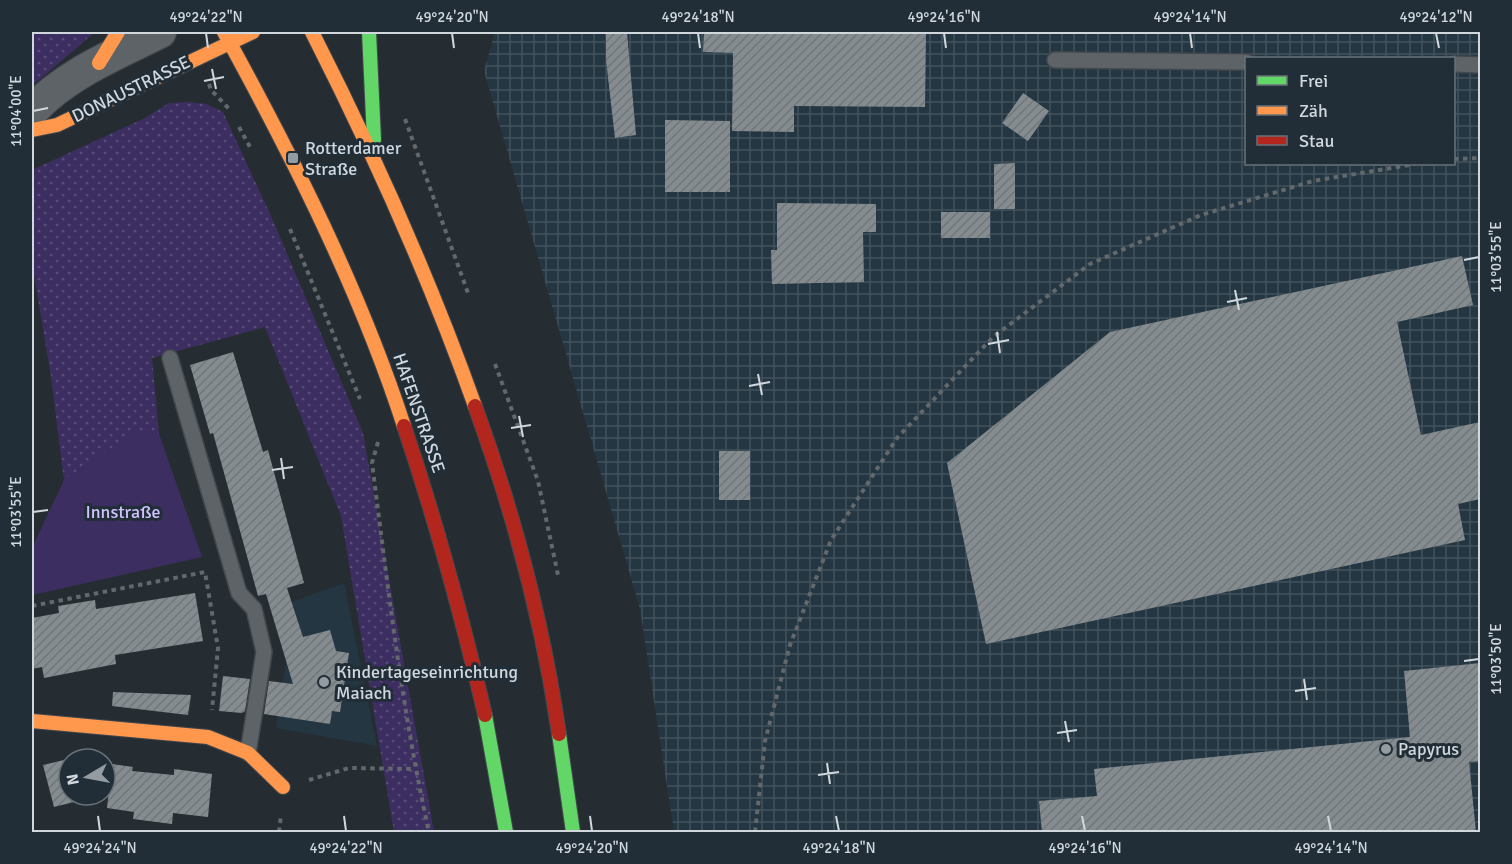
<svg xmlns="http://www.w3.org/2000/svg" width="1512" height="864" font-family="Signika,sans-serif">
<defs>
<pattern id="industrial-grid" width="8" height="8" patternUnits="userSpaceOnUse" patternTransform="scale(1.5)"><rect width="8" height="8" fill="#233642"/><path d="M0 4h8M4 0v8" fill="none" stroke="#42525d"/></pattern>
<pattern id="grass-dots" width="8" height="8" patternUnits="userSpaceOnUse" patternTransform="scale(1.5)"><rect width="8" height="8" fill="#3d2e62"/><path d="M2 2h.1M6 6h.1" fill="none" stroke="#584c78" stroke-width="1.8" stroke-linecap="round"/></pattern>
<pattern id="building-hatch" width="6" height="6" patternUnits="userSpaceOnUse" patternTransform="scale(1.5)"><rect width="6" height="6" fill="#858c90"/><path d="M-1 1l2-2M0 6l6-6M5 7l2-2" fill="none" stroke="#707679"/></pattern>
</defs>
<rect width="100%" height="100%" fill="#262d32"/>
<path fill="#233642" d="M344 583 377 746 276 728 286 661 299 624 292 602Z"/>
<path fill="url(#industrial-grid)" fill-rule="evenodd" d="M495 32H1480V832H674L640 609 484 71ZM1246 58H1454V164H1246Z"/>
<path fill="url(#grass-dots)" d="M32 32H95L32 86Z
M188 102 206 104 223 112 271 216 363 433 434 832H394L341 516 265 327 152 358 159 434H133L64 480 51 376 32 263V170L145 118 169 103Z"/>
<path fill="#3d2e62" d="M133 433 159 434 202 557 32 595V548L64 480Z"/>
<path fill="url(#building-hatch)" d="M606 32H627L636 135 615 138 606 60Z
M704 32H926L925 107 794 106V132L732 131 733 53 703 52Z
M1023 93 1049 111 1028 141 1002 123Z
M665 120 730 121V192H665Z
M1015 163V209H994V164Z
M777 203 876 204V232H863L864 282 772 284 771 250H777Z
M941 212H990V238H941Z
M1462 256 1473 305 1397 322 1421 435 1480 422V499L1458 504 1465 540 986 644 947 463 1110 332Z
M233 352 263 452 268 450 304 583 287 588 303 637 330 630 336 651 349 653 340 712 332 711 330 724 264 714 269 681 293 684 266 594 258 596 213 433 210 434 190 365Z
M719 451H750V500H719Z
M195 593 203 641 115 655 116 664 44 678 42 667 32 669V618L59 613 58 606 95 600 96 609Z
M1480 663V761L1469 762 1476 832H1042L1039 801 1097 796 1094 769 1410 737 1404 671Z
M223 676 250 679 245 711 242 713 219 711Z
M113 692 191 695 188 715 112 706Z
M64 760 69 795H73L74 802 54 807 43 765Z
M112 764 133 767 132 771 174 775V769L212 774 208 817 173 813 172 824 133 819 134 812 107 808Z"/>
<g fill="none" stroke-linecap="round" stroke-linejoin="round">
<g stroke="#42484d" stroke-width="18">
<path id="lane" d="M1055 60 1246 62
M1454 64 1480 65
M170 358 239 593 254 609 264 652 248 753"/>
</g>
<g stroke="#42484d" stroke-width="34">
<path id="street" d="M32 111C66 74 116 54 160 32"/>
</g>
<g stroke="#42484d" stroke-width="16">
<path id="fast" d="M369 32 374 140
M485 715 506 832
M559 734 573 832"/>
</g>
<g stroke="#42484d" stroke-width="16">
<path id="slow" d="M224 32C293 158 359 288 404 426
M312 32C374 154 429 277 475 406
M99 63 118 32
M32 130 57 125 253 32
M32 721 208 737 248 753 283 787"/>
</g>
<g stroke="#42484d" stroke-width="16">
<path id="jam" d="M475 406C513 511 543 624 559 734
M404 426C436 521 462 617 485 715"/>
</g>
<path stroke="#62686b" stroke-width="4" stroke-dasharray="4.5 4.5" stroke-linecap="butt" d="M209 84 211 90 230 110
M405 119 468 293
M239 127 250 147
M1454 159 1480 158
M290 229 360 399
M495 364 538 481 558 575
M378 442 372 463C388 587 402 711 429 832
M32 606 205 572 218 648 212 710
M309 780 349 768 415 769
M279 832 281 815
M755 832 765 741 790 645 831 540 897 438 993 337 1090 264 1201 215 1313 181 1415 164"/>
<use href="#lane" stroke="#5d6367" stroke-width="15"/>
<use href="#street" stroke="#5d6367" stroke-width="32"/>
<use href="#fast" stroke="#63d668" stroke-width="14"/>
<use href="#slow" stroke="#ff974d" stroke-width="14"/>
<use href="#jam" stroke="#b3261e" stroke-width="14"/>
</g>
<path fill="none" stroke="#d0d8de" stroke-width="2" d="M206 33 208 48M452 33 454 48M698 33 700 48M944 33 946 48M1190 33 1192 48M1436 33 1439 48M212 69 216 89M204 81 224 77M33 111 48 108M1464 260 1479 257M1235 290 1239 310M1227 302 1247 298M997 332 1000 353M988 344 1009 340M758 374 762 395M749 386 770 382M519 416 523 437M511 428 531 425M281 458 284 479M272 470 293 467M33 512 48 510M1464 661 1479 659M1304 679 1307 700M1295 691 1316 688M1065 721 1069 742M1057 733 1077 730M827 763 830 784M818 775 839 772M98 816 100 831M344 816 346 831M590 816 592 831M836 816 839 831M1082 816 1085 831M1328 816 1331 831"/>
<g fill="#949ca2" stroke="#212e37" stroke-width="2">
<rect x="287" y="152" width="12" height="12" rx="3"/>
<circle cx="324" cy="682" r="6"/>
<circle cx="1386" cy="749" r="6"/>
</g>
<g text-anchor="middle" stroke-width="6" stroke-linejoin="round" paint-order="stroke">
<g font-size="18" fill="#d0d8de" stroke="#212e37">
<text transform="translate(131 89) rotate(-26)" y="6">DONAUSTRASSE</text>
<text transform="translate(419 413) rotate(71)" y="6">HAFENSTRASSE</text>
</g>
<g font-size="18" fill="#d0d8de" stroke="#212e37" text-anchor="start">
<text x="305" y="154">Rotterdamer<tspan x="305" dy="21">Straße</tspan></text>
<text x="336" y="678">Kindertageseinrichtung<tspan x="336" dy="21">Maiach</tspan></text>
<text x="1398" y="755">Papyrus</text>
</g>
<g font-size="18" fill="#cfc2fd" stroke="#212e37">
<text x="123" y="518">Innstraße</text>
</g>
</g>
<rect width="1512" height="864" fill="none" stroke="#212e37" stroke-width="66"/>
<rect x="1245" y="57" width="210" height="108" fill="#212e37" stroke="#67727a" stroke-width="1.5"/>
<rect x="1257" y="76" width="30" height="9" fill="#63d668" stroke="#67727a" stroke-width="1.5"/>
<text x="1299" y="87" font-size="18" fill="#d0d8de">Frei</text>
<rect x="1257" y="106" width="30" height="9" fill="#ff974d" stroke="#67727a" stroke-width="1.5"/>
<text x="1299" y="117" font-size="18" fill="#d0d8de">Zäh</text>
<rect x="1257" y="136" width="30" height="9" fill="#b3261e" stroke="#67727a" stroke-width="1.5"/>
<text x="1299" y="147" font-size="18" fill="#d0d8de">Stau</text>
<g transform="translate(87 777) rotate(260)"><circle r="28" fill="#212e37" stroke="#67727a" stroke-width="1.5"/>
<path d="M0-4.5L10 22L0 15L-10 22Z" fill="#949ca2"/>
<text y="-9" font-size="16" font-weight="bold" text-anchor="middle" fill="#d0d8de">N</text>
</g>
<rect x="33" y="33" width="1446" height="798" fill="none" stroke="#d0d8de" stroke-width="2"/>
<g font-size="15" text-anchor="middle" fill="#d0d8de">
<text x="206" y="22">49°24'22"N</text>
<text x="452" y="22">49°24'20"N</text>
<text x="698" y="22">49°24'18"N</text>
<text x="944" y="22">49°24'16"N</text>
<text x="1190" y="22">49°24'14"N</text>
<text x="1436" y="22">49°24'12"N</text>
<text transform="translate(16 111) rotate(-90)" y="5">11°04'00"E</text>
<text transform="translate(1496 257) rotate(-90)" y="5">11°03'55"E</text>
<text transform="translate(16 512) rotate(-90)" y="5">11°03'55"E</text>
<text transform="translate(1496 659) rotate(-90)" y="5">11°03'50"E</text>
<text x="100" y="853">49°24'24"N</text>
<text x="346" y="853">49°24'22"N</text>
<text x="592" y="853">49°24'20"N</text>
<text x="839" y="853">49°24'18"N</text>
<text x="1085" y="853">49°24'16"N</text>
<text x="1331" y="853">49°24'14"N</text>
</g>
</svg>
